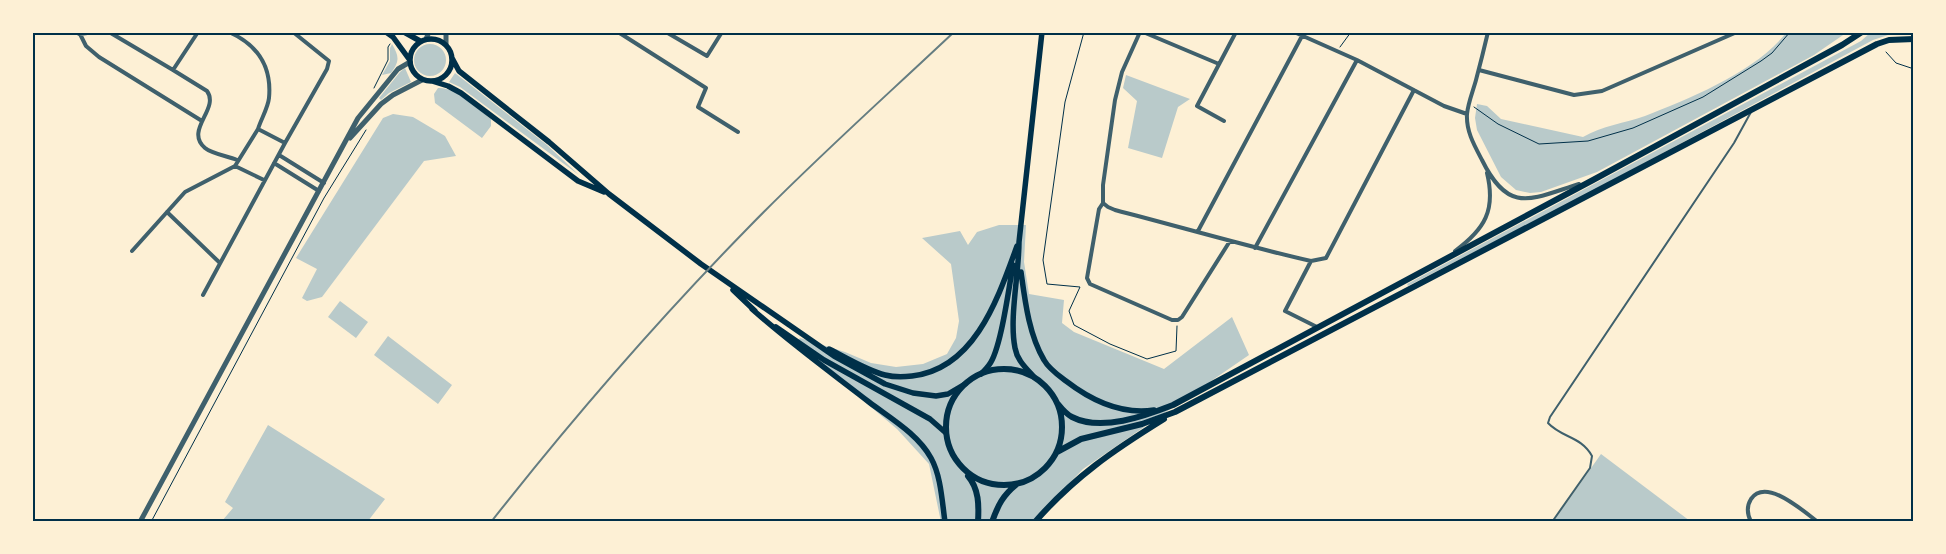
<svg xmlns="http://www.w3.org/2000/svg" width="1946" height="554" font-family="'PT Sans Narrow',sans-serif">
<rect width="100%" height="100%" fill="#fdf0d5"/>
<path fill="#b9caca" d="M1786 33H1846L1814 55 1597 172 1541 192 1530 193 1516 190 1501 177 1477 130 1475 118 1477 104 1487 106 1501 119 1583 137C1602 126 1625 123 1645 116 1691 98 1755 72 1786 33Z
M1870 33H1906L1891 34 1873 40 1583 196 1408 286 1407 284 1861 41Z
M414 60a16 16 0 1 1 32 0a16 16 0 1 1-32 0Z
M392 44C399 56 400 61 391 73L382 75 390 61V48Z
M405 68 411 82 389 93 381 100 379 98 400 72Z
M455 73 547 145 579 175 460 87 449 82Z
M1126 75 1190 99 1178 107 1162 158 1128 148 1137 101 1123 88Z
M438 88C457 87 477 108 491 119V126L482 138 435 103 434 94Z
M393 114 413 117 445 136 456 156 424 161 322 297 307 301 302 298 317 269 296 258 383 118Z
M999 225H1026L1024 262 1029 294 1064 300 1062 323 1074 332 1164 369 1232 317 1249 355 1083 469 1033 521 941 522 929 464 897 429 795 343 800 338 845 352 871 363 896 367 923 364 947 354 956 338 959 321 951 264 922 238 960 231 968 245 977 232Z
M340 301 368 322 356 338 328 317Z
M388 336 452 385 438 404 374 355Z
M268 425 385 499 368 521H222L233 508 225 502Z
M1601 454 1690 521 1553 522Z"/>
<g fill="none" stroke-linecap="round" stroke-linejoin="round">
<path stroke="#003049" stroke-width="1" d="M1084 32 1065 102 1043 260 1047 284 1080 287 1069 311 1074 325 1110 344 1147 359 1176 351 1177 326
M1340 47 1351 32
M1886 52 1896 63 1914 69
M374 88 388 60V47L390 44
M1474 107 1498 124 1539 144 1588 141 1633 128 1703 97 1761 61 1772 53 1790 32
M151 522 324 198 366 130"/>
<path stroke="#3f606c" stroke-width="2" d="M1552 522 1590 468 1592 456C1581 436 1562 438 1548 423L1550 417 1734 143 1751 112"/>
<path stroke="#3f606c" stroke-width="4" d="M79 32 86 46 99 57 202 121
M109 32 173 70 198 32
M229 32C258 45 272 66 269 98 268 108 261 119 258 129
M618 32 706 88 698 107 738 132
M666 32 707 56 722 32
M1140 32 1122 72 1115 100 1103 185V203L1108 207 1115 210C1181 227 1245 246 1311 261
M1143 32 1219 64
M1294 32 1357 60 1444 106 1467 114
M1488 32C1484 49 1480 65 1476 80 1473 91 1468 103 1467 114 1466 131 1474 145 1482 160 1509 215 1531 199 1579 184
M79 34 96 32
M173 70 207 91C220 109 184 130 205 148 212 154 228 156 237 160
M1479 70 1574 95 1602 91 1737 32
M1224 121 1197 106 1236 32
M285 143 327 69 329 61 293 32
M279 155 324 183
M274 163 319 191
M1103 203 1099 209 1087 278 1090 284 1172 320H1178L1182 317 1230 241
M167 212 220 263
M1198 231 1302 36
M1255 248 1357 60
M132 251 185 192 235 166
M1455 251C1485 229 1496 210 1487 173
M203 295 285 143 258 129 235 166 264 180
M1317 327 1285 311 1311 261 1326 258 1414 90
M1751 522C1747 514 1746 507 1751 499 1766 477 1803 511 1818 522"/>
<path stroke="#3f606c" stroke-width="5" d="M426 39 429 32
M446 44V32
M350 138 381 104 393 95 422 80
M140 522 358 118 398 69 410 62"/>
<path stroke="#003049" stroke-width="5.5" d="M386 32 393 37 409 59
M404 32 420 41
M410 60a21 21 0 1 1 42 0a21 21 0 1 1-42 0Z
M452 58 459 71 549 142 609 194 701 264 834 356 885 384 913 393 936 396 948 394 965 384
M432 81 448 86 461 93 578 181 604 192
M1021 272C1025 301 1029 335 1044 360 1049 369 1058 375 1066 381 1092 401 1121 415 1154 410
M733 290 755 311
M752 309C789 342 829 371 869 402 890 418 918 434 931 458 941 476 942 501 945 522
M776 327 824 360 930 419 946 433
M829 349C847 358 866 370 885 375 893 377 904 377 912 376 975 369 998 298 1017 246
M981 374C984 371 987 368 989 365 1001 350 1009 286 1013 265
M1034 377C1026 368 1017 360 1015 348 1009 318 1019 274 1019 242L1042 32"/>
<path stroke="#003049" stroke-width="6" d="M946 427a58 58 0 1 1 116 0a58 58 0 1 1-116 0Z
M1058 404C1062 409 1066 414 1072 417 1101 432 1145 416 1173 405L1593 180 1842 45 1862 32
M1057 452 1081 439 1142 424 1175 412 1877 44 1889 40 1914 39
M968 476C979 489 979 505 978 522
M992 522C998 505 1003 495 1017 484
M1035 522C1074 477 1114 450 1164 419"/>
<path stroke="#657d81" stroke-width="2" d="M491 522C572 419 657 321 748 228 814 160 885 97 954 32"/>
</g>
<rect width="1946" height="554" fill="none" stroke="#fdf0d5" stroke-width="68"/>
<rect x="34" y="34" width="1878" height="486" fill="none" stroke="#003049" stroke-width="2"/>
</svg>
